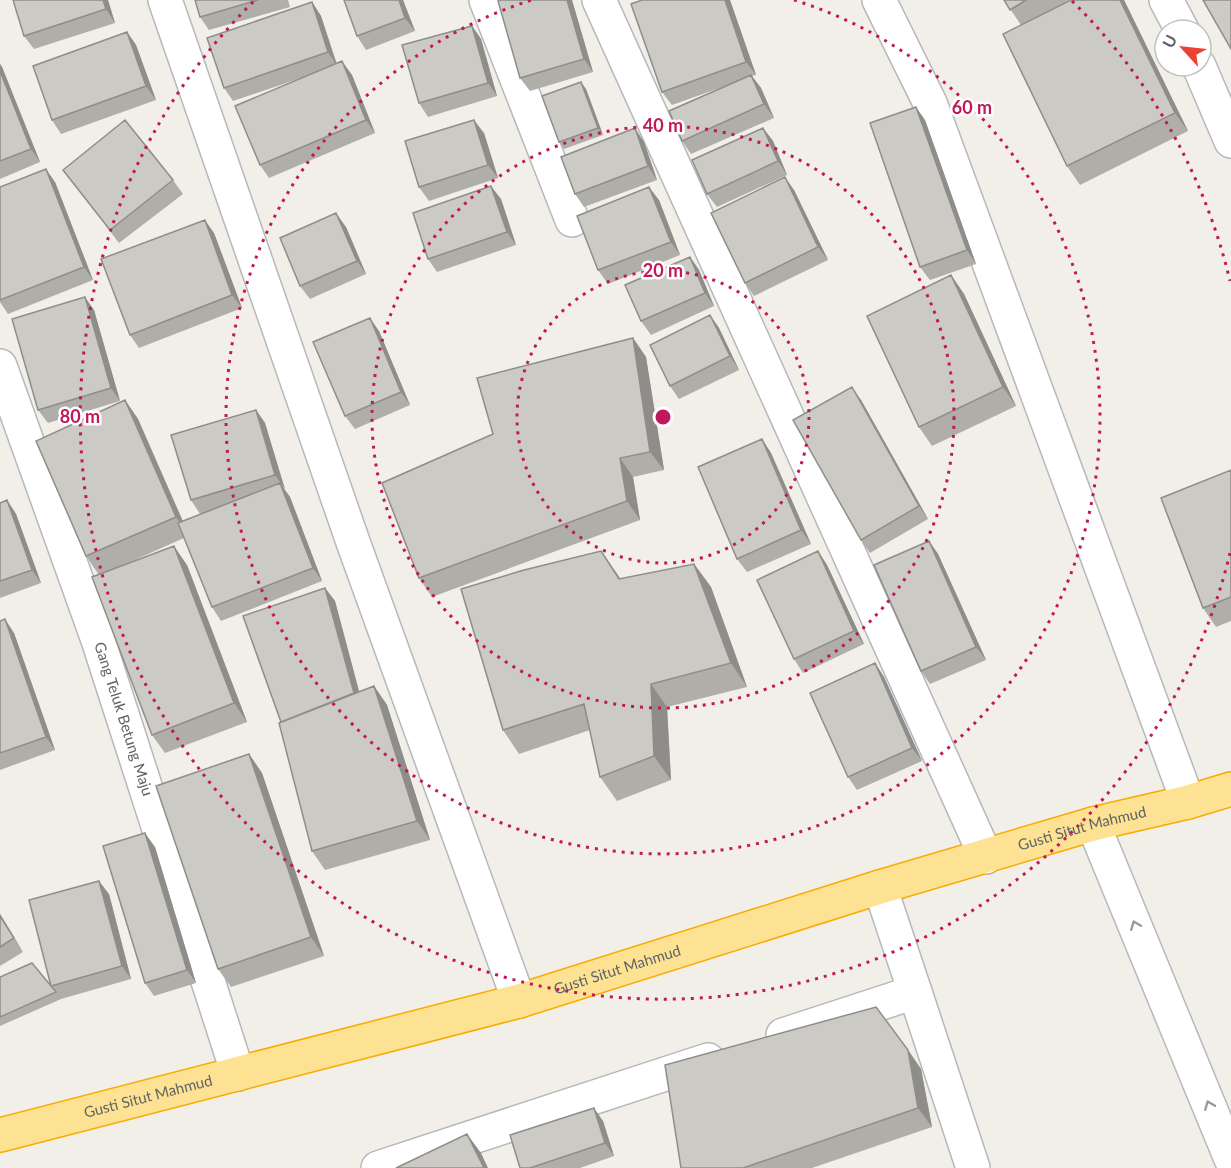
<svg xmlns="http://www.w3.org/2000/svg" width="1231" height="1168" font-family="Lato,sans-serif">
<rect width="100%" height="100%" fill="#f1efe8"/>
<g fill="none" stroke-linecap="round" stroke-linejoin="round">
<g stroke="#b5b8bc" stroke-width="36">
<g id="minor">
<path d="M165 0 353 542 519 1001"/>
<path d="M486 0 572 220"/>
<path d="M599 0 986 857"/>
<path d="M879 0 930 103 1188 802"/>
<path d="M1166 0 1182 30"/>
<path d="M1199 66 1231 141"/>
<path id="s1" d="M0 366 98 640 238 1074"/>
<path d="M1093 824 1231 1159"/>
<path d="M915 992 973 1168"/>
<path d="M783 1035 915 992 880 887"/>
<path d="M378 1168 708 1060"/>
</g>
</g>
<g stroke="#f9ab00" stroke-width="36">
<g id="highway">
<path id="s2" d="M0 1135 519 1001 880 887 1093 824 1188 802 1231 789"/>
</g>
</g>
<use href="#minor" stroke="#fff" stroke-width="33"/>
<use href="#highway" stroke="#fde293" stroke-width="33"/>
</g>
<path fill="#afaea9" d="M13 0H108L115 23 34 49 24 36Z
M195 0H288L290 7 209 30 200 17Z
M403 0 415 31 366 50 357 36Z
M500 0H572L593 72 530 91 520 78Z
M730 0 756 75 752 76 761 88 774 118 691 154 682 141 731 84 672 105 662 92Z
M1004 0H1069L1062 4 1071 0H1124L1188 131 1080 185 1067 166 1021 25Z
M312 2 321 16 337 64 352 75 375 133 269 178 260 165 310 75 233 101 224 88Z
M472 26 481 39 497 96 428 117 419 103Z
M127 32 136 45 156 100 61 134 52 120Z
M0 64 2 67 40 162 0 179Z
M586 89 603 135 564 149 559 142Z
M925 120 976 264 930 280 920 267Z
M763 128 773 141 787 175 717 207 707 194Z
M484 133 498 178 429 201 419 187Z
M644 142 657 180 584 207 575 194Z
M63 170 173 180 183 194 119 243Z
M55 182 93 280 8 314 0 302V187Z
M794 190 828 260 754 296 745 283Z
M501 199 516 245 437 272 428 259Z
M659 200 680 255 608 284 598 270Z
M346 227 366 274 310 299 300 286Z
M214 233 242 308 139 348 130 335Z
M690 257 699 270 714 306 651 335 641 321Z
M951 275 964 294 1016 406 932 446 919 427Z
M94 310 120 401 48 423 38 410Z
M710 315 719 328 739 370 679 399 670 386Z
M379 331 410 405 355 429 345 416Z
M633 338 646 357 664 470 633 477 640 520 432 597 419 578 493 434Z
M125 400 138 419 183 521 209 511 200 514 191 500 256 410 265 423 284 489 290 497 322 581 221 621 212 607 184 538 112 570 187 565 247 722 165 753 152 735 99 575 86 556Z
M861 400 928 519 870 553 861 540Z
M762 439 771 453 811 544 747 572 737 559Z
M1231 470V621L1216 627 1203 608Z
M7 500 16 514 41 583 0 598V503Z
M929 541 938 554 986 660 930 684 921 671Z
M818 551 827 565 864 644 803 673 794 659Z
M694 564 711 587 747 687 667 707 671 780 617 801 600 777 590 730 519 754 503 730 621 579Z
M325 588 335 601 359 691 374 686 387 705 430 840 325 870 312 851 281 722Z
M0 621 14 633 55 750 0 770Z
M875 663 884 677 922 761 857 790 848 777Z
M249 754 262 773 324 956 231 987 218 969Z
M155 847 196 983 154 996 145 983Z
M109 894 131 979 61 999 0 1026V977L56 992 51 986Z
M0 914 23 952 0 966Z
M908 1050 921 1069 932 1127 812 1168H681Z
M603 1121 614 1156 580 1168H520Z"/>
<path fill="#8f8d8a" d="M103 0H108L115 23 106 9Z
M399 0H403L415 31 405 18Z
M567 0H572L593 72 584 59Z
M725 0H730L756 75 746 62Z
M1120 0H1124L1188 131 1175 113Z
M312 2 321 16 337 66 328 52Z
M472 26 481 39 497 96 488 83Z
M127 32 136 45 156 100 146 86Z
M342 61 352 75 375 133 366 120Z
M0 64 2 67 40 162 31 149 0 71Z
M751 75 761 88 774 118 764 104Z
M581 82 586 89 603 135 598 128Z
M916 107 925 120 976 264 967 250Z
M474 120 484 133 498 178 488 165Z
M635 128 644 142 657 180 648 166Z
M763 128 773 141 787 175 778 161Z
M46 169 55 182 93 280 84 267Z
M785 177 794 190 828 260 818 247Z
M491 186 501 199 516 245 507 232Z
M649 187 659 200 680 255 671 242Z
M336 213 346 227 366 274 357 261Z
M205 220 214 233 242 308 232 295Z
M690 257 699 270 714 306 705 293Z
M951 275 964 294 1016 406 1003 387Z
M85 297 94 310 120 401 111 388Z
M710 315 719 328 739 370 730 356Z
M370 318 379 331 410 405 401 392Z
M633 338 646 357 664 470 650 452Z
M852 387 861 400 928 519 919 506Z
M125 400 138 419 189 536 176 517Z
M256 410 265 423 285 489 275 475Z
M762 439 771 453 811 544 801 530Z
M620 458 633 477 640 520 627 501Z
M280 483 290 497 322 581 313 568Z
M7 500 16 514 41 583 32 570Z
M929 541 938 554 986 660 976 647Z
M174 546 187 565 247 722 234 703Z
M601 551 618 575 635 603 619 579Z
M818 551 827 565 864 644 854 631Z
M694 564 711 587 747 687 731 663Z
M325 588 335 601 365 714 356 700Z
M5 619 14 633 55 750 46 737Z
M875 663 884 677 922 761 912 748Z
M651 684 667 707 671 780 654 756Z
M374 686 387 705 430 840 417 821Z
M249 754 262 773 324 956 311 937Z
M145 833 155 847 196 983 187 970Z
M99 881 109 894 131 979 122 966Z
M0 914 23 952 0 916Z
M908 1050 921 1069 932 1127 918 1108Z
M594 1108 603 1121 614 1156 605 1143Z
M467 1134 481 1153 488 1168H484Z"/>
<path fill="#cccac5" stroke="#8f8d8a" stroke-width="1.5" d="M13 0H103L106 9 24 36Z
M195 0H258L200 17Z
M344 0H399L405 18 357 36Z
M500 0H567L584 59 520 78 498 1Z
M642 0H725L746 62 662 92 631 4Z
M1004 0H1026L1010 10Z
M1071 0H1120L1175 113 1067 166 1003 34Z
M1203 0H1231V49Z
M312 2 328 52 224 88 207 38Z
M472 26 488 83 419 103 402 45Z
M127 32 146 86 52 120 33 66Z
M342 61 366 120 260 165 235 106Z
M0 71 31 149 0 161Z
M751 75 764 104 682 141 669 111Z
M581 82 598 128 559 142 542 96Z
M916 107 967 250 920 267 870 123Z
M125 120 173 180 110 230 63 170Z
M474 120 488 165 419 187 405 141Z
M635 128 648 166 575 194 561 157Z
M763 128 778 161 707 194 692 160Z
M46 169 84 267 0 300V187Z
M785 177 818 247 745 283 711 213Z
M491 186 507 232 428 259 413 213Z
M649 187 671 242 598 270 577 216Z
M336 213 357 261 300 286 280 238Z
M205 220 232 295 130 335 101 259Z
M690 257 705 293 641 321 625 285Z
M951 275 1003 387 919 427 867 316Z
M85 297 111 388 38 410 12 319Z
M710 315 730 356 670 386 650 345Z
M370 318 401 392 345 416 313 342Z
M633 338 650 452 620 458 627 501 419 578 382 483 493 434 477 378Z
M852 387 919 506 861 540 793 420Z
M125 400 176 517 86 556 36 441Z
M256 410 275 475 191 500 171 435Z
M762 439 801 530 737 559 698 467Z
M1231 470V597L1203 608 1161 498Z
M280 483 313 568 212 607 178 523Z
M7 500 32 570 0 581V503Z
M929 541 976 647 921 671 874 565Z
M174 546 234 703 152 735 92 577Z
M601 551 619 579 694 564 731 663 651 684 654 756 600 777 584 704 503 730 461 589 524 570Z
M818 551 854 631 794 659 757 580Z
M325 588 354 693 281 722 243 616Z
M5 619 46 737 0 753V621Z
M875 663 912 748 848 777 810 693Z
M374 686 417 821 312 851 279 723Z
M249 754 311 937 218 969 156 786Z
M145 833 187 970 145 983 103 846Z
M99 881 122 966 51 986 29 900Z
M0 916 14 938 0 947Z
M32 963 56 992 0 1017V977Z
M876 1007 908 1050 918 1108 743 1168H681L665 1065Z
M594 1108 605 1143 530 1168H520L510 1135Z
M467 1134 484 1168H396Z"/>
<defs><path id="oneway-chevron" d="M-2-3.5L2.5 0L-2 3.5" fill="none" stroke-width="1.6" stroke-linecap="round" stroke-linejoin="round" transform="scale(1.5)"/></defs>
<g stroke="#979a9d">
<use href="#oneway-chevron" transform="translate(1135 925) rotate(-112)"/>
<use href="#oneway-chevron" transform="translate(1209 1105) rotate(-112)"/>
</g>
<g fill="none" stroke="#c2185b" stroke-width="3" stroke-dasharray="3 6">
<circle cx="663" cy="417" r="146"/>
<circle cx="663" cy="417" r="291"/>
<path d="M794 0A437 437 0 1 1 532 0"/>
<path d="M1230 553A583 583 0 1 1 254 1M1072 1A583 583 0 0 1 1230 281"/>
</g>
<g text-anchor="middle" stroke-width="5" stroke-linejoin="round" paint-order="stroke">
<g font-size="15" fill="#5f6368" stroke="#fff">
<text dy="5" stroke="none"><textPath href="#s1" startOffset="374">Gang Teluk Betung Maju</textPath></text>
<text dy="5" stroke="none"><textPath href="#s2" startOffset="1125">Gusti Situt Mahmud</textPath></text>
<text dy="5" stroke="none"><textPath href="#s2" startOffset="639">Gusti Situt Mahmud</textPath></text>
<text dy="5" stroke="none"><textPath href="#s2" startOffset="153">Gusti Situt Mahmud</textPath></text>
</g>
</g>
<circle cx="663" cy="417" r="9" fill="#c2185b" stroke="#fff" stroke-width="3"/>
<g font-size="18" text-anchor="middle" font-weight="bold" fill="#c2185b" stroke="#fff" stroke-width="5" stroke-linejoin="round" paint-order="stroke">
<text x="972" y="114">60 m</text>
<text x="663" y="132">40 m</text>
<text x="663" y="277">20 m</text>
<text x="80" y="423">80 m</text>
</g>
<g transform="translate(1183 48) rotate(297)"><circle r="28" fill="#ffffff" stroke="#bfc1c3" stroke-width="1.5"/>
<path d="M0-4.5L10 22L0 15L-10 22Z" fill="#ea4335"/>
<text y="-9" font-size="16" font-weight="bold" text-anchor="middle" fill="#5f6368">U</text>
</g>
</svg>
